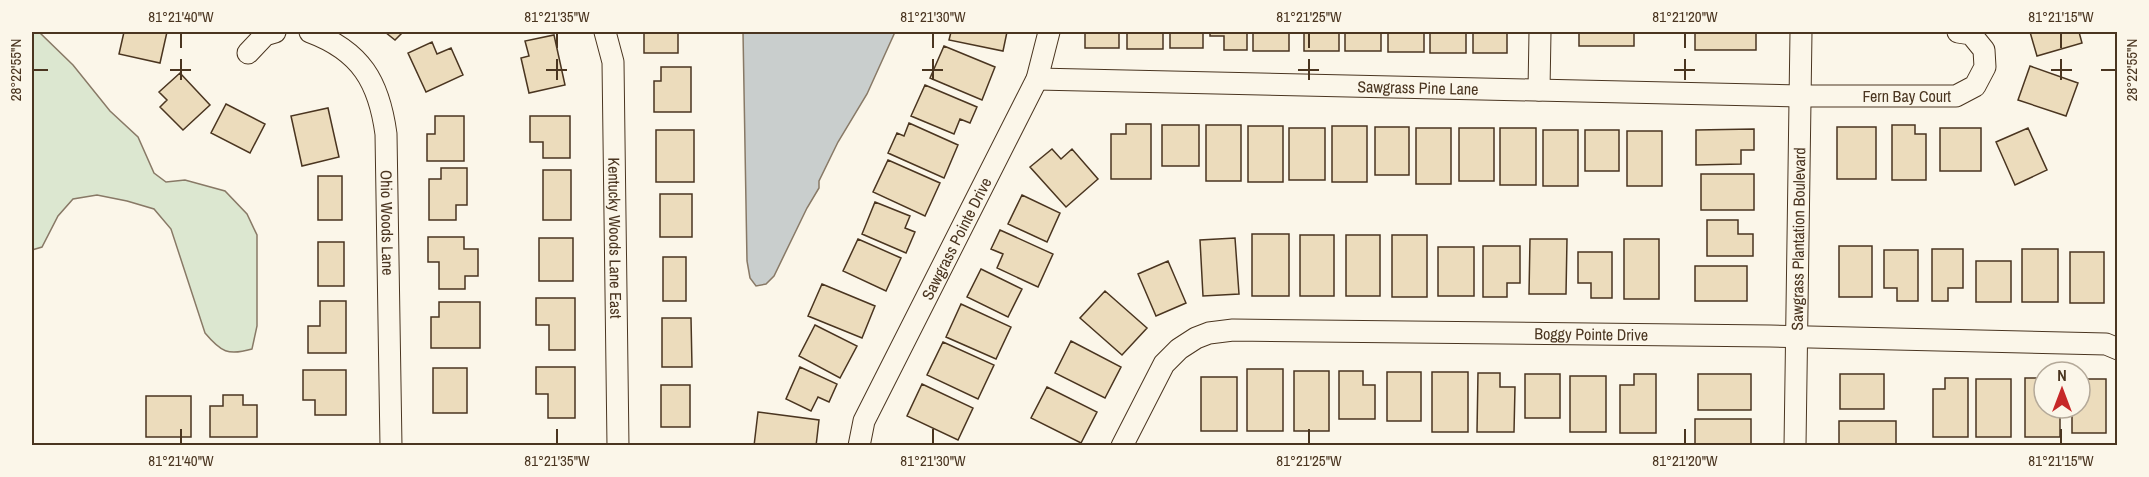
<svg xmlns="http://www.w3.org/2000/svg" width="2149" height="477" font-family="'Archivo Narrow',sans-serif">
<rect width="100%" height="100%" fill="#fbf6e9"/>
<path fill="#dce7d0" stroke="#887966" stroke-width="1.5" d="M32 32 40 33 73 65 110 111 138 137 154 173 166 182 185 180 225 191 247 214 257 235V326L252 349C228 356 221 352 205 333L171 229 154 209 127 201 97 195 73 199 58 216 42 247 32 250Z"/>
<path fill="#c9cecd" stroke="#887966" stroke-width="1.5" d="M743 32H895L867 94 838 142 819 181V188L807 208 774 276 766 284 756 286 750 278 747 261Z"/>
<path fill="#ecdcbc" stroke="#4a3520" stroke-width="1.5" d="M124 32H167L160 63 119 54Z
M385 32H403L395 40Z
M644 32H678V53H644Z
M951 32H1007L1003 51 949 40Z
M1085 32H1119V48H1085Z
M1127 32H1163V49H1127Z
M1170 32H1203V48H1170Z
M1210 32H1247V50H1224V36H1210Z
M1253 32H1289V51H1253Z
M1304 32H1339V51H1304Z
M1345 32H1381V51H1345Z
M1388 32H1424V52H1388Z
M1430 32H1466V53H1430Z
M1473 32H1507V53H1473Z
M1579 32H1634V46H1579Z
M1695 32H1756V50H1695Z
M2030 32H2079L2082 43 2037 56Z
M554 35 565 85 529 93 521 58 529 56 525 41Z
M432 42 437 54 451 48 463 75 426 92 408 53Z
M944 46 995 67 982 100 930 78Z
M2030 66 2078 83 2066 116 2018 100Z
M661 67H691V112H654V81H661Z
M180 73 210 105 183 130 160 107 167 100 159 92Z
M925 85 977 107 970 123 960 119 954 134 911 116Z
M226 104 265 124 250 153 211 133Z
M328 108 339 157 302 166 291 116Z
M435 116H464V161H427V134H435Z
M530 116H570V158H543V142H530Z
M909 123 958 145 944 178 888 153 897 133 904 136Z
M1126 124H1151V179H1111V134H1126Z
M1162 125H1199V166H1162Z
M1206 125H1241V181H1206Z
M1892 125H1915V134H1926V180H1892Z
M1248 126H1283V182H1248Z
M1332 126H1367V182H1332Z
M1375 127H1409V175H1375Z
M1837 127H1876V179H1837Z
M1289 128H1325V180H1289Z
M1416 128H1451V184H1416Z
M1459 128H1494V181H1459Z
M1500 128H1536V185H1500Z
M1940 128H1981V171H1940Z
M2028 128 2047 170 2015 185 1996 142Z
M1754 129V150H1741V164L1696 165V130Z
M656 130H694V182H656Z
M1543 130H1578V186H1543Z
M1585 130H1619V171H1585Z
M1627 131H1662V186H1627Z
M1052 149 1061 159 1072 149 1098 179 1066 207 1030 167Z
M888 160 940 183 925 216 873 192Z
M441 168H467V205H456V220H429V179H441Z
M543 170H571V220H543Z
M1701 174H1754V210H1701Z
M318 176H342V220H318Z
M660 194H692V237H660Z
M1022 195 1060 213 1047 242 1008 224Z
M875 202 910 216 905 228 915 232 906 253 862 234Z
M1707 220H1738V234H1753V256H1707Z
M1000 230 1053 254 1038 287 997 268 1003 254 991 249Z
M1252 234H1289V296H1252Z
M1300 235H1334V296H1300Z
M1346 235H1380V296H1346Z
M1392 235H1427V297H1392Z
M428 237H464V249H478V276H465V289H439V262H428Z
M539 238H573V281H539Z
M1235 238 1239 294 1203 296 1200 240Z
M858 239 901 258 886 291 843 271Z
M1530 239H1567L1566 294H1529Z
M1624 239H1659V299H1624Z
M318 242H344V286H318Z
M1483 246H1520V283H1507V297H1483Z
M1839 246H1872V297H1839Z
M1438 247H1474V296H1438Z
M1932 249H1963V288H1948V301H1932Z
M2022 249H2058V302H2022Z
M1884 250H1918V301H1897V288H1884Z
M1578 252H1612V298H1591V283H1578Z
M2070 252H2104V303H2070Z
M663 257H686V301H663Z
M1168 261 1186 303 1156 316 1138 274Z
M1976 261H2011V302H1976Z
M1695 266H1747V301H1695Z
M981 269 1022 289 1008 317 967 297Z
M822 284 875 306 862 338 808 316Z
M1105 291 1147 328 1122 355 1080 318Z
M536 298H575V350H549V325H536Z
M320 301H346V353H308V326H320Z
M439 302H480V348H431V317H439Z
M961 304 1011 327 996 359 946 337Z
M662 318H691L692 367H662Z
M815 325 857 346 840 378 799 356Z
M1071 341 1121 367 1105 398 1055 373Z
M943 342 994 365 978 399 927 375Z
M536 367H575V418H548V394H536Z
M800 367 837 384 829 402 818 397 811 411 786 399Z
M433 368H467V413H433Z
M1247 369H1283V431H1247Z
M303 370H346V415H315V400H303Z
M1294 371H1329V431H1294Z
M1339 371H1363V385H1375V419H1339Z
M1387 372H1421V421H1387Z
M1432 372H1468V432H1432Z
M1478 373H1500V387H1515L1514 432H1477Z
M1525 374H1560V418H1525Z
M1634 374H1656V433H1620V385H1634Z
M1698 374H1751V410H1698Z
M1840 374H1884V409H1840Z
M1570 376H1606V432H1570Z
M1201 377H1237V431H1201Z
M1945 378H1968V437H1933V389H1945Z
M2025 378H2044V408H2060V437H2025Z
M1976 379H2011V437H1976Z
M2080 379H2106V433H2072V408H2080Z
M922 384 973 408 958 440 907 416Z
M661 385H690V427H661Z
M1047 387 1097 412 1081 443 1031 418Z
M223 395H243V405H257V437H210V406H223Z
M146 396H191V437H146Z
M758 412 819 420 816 446H754Z
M1695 419H1751V446H1695Z
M1839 421H1896V446H1839Z"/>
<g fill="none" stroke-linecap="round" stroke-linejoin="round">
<g stroke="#4a3520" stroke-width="23">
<g id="minor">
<path id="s1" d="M310 32C361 51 379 82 386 134L391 446"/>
<path id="s2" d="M605 32 613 62 618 446"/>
<path d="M248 53 265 35 275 32"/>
<path id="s3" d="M1037 79 1800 96H1956L1975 86 1985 67 1984 50 1971 34 1958 32"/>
<path d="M1539 90 1540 32"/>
<path id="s4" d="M859 446 864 421 1037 79 1049 32"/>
<path id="s5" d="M1122 446 1164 364 1179 349 1196 338 1209 333 1233 330 1770 336 2106 344 2118 349"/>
<path id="s6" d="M1795 446 1801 32"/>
</g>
</g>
<use href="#minor" stroke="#fbf6e9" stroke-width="21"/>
</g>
<path fill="none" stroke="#4a3520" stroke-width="2" d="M181 33V48M557 33V48M933 33V48M1309 33V48M1685 33V48M2061 33V48M181 59V80M557 59V80M933 59V80M1309 59V80M1685 59V80M2061 59V80M33 70H48M170 70H191M546 70H567M922 70H943M1298 70H1319M1674 70H1695M2051 70H2072M2101 70H2116M181 429V444M557 429V444M933 429V444M1309 429V444M1685 429V444M2061 429V444"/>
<g text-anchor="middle" stroke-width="4.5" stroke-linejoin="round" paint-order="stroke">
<g font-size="16" fill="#4a3520" stroke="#fbf6e9">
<text dy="6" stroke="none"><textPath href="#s3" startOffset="381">Sawgrass Pine Lane</textPath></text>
<text dy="6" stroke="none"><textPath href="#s3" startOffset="870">Fern Bay Court</textPath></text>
<text dy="6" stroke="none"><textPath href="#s1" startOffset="224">Ohio Woods Lane</textPath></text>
<text dy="6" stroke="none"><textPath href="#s2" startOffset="207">Kentucky Woods Lane East</textPath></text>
<text dy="6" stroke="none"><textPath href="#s4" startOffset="230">Sawgrass Pointe Drive</textPath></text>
<text dy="6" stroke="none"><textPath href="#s6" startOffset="207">Sawgrass Plantation Boulevard</textPath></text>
<text dy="6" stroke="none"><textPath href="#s5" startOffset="530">Boggy Pointe Drive</textPath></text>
</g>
</g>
<rect width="2149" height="477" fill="none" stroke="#fbf6e9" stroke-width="66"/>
<g transform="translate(2062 390)"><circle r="28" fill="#fbf6e9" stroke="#b4a999" stroke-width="1.5"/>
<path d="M0-4.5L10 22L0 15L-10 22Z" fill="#c62828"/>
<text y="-9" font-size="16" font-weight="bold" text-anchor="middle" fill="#4a3520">N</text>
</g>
<rect x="33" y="33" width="2083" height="411" fill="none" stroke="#4a3520" stroke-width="2"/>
<g font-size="15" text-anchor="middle" fill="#4a3520">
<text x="181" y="22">81°21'40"W</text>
<text x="557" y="22">81°21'35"W</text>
<text x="933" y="22">81°21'30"W</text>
<text x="1309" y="22">81°21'25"W</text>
<text x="1685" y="22">81°21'20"W</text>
<text x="2061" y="22">81°21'15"W</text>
<text transform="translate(16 70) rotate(-90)" y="5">28°22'55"N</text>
<text transform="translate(2132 70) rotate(-90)" y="5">28°22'55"N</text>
<text x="181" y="466">81°21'40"W</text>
<text x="557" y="466">81°21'35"W</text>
<text x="933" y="466">81°21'30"W</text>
<text x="1309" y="466">81°21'25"W</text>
<text x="1685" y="466">81°21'20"W</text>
<text x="2061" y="466">81°21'15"W</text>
</g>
</svg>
